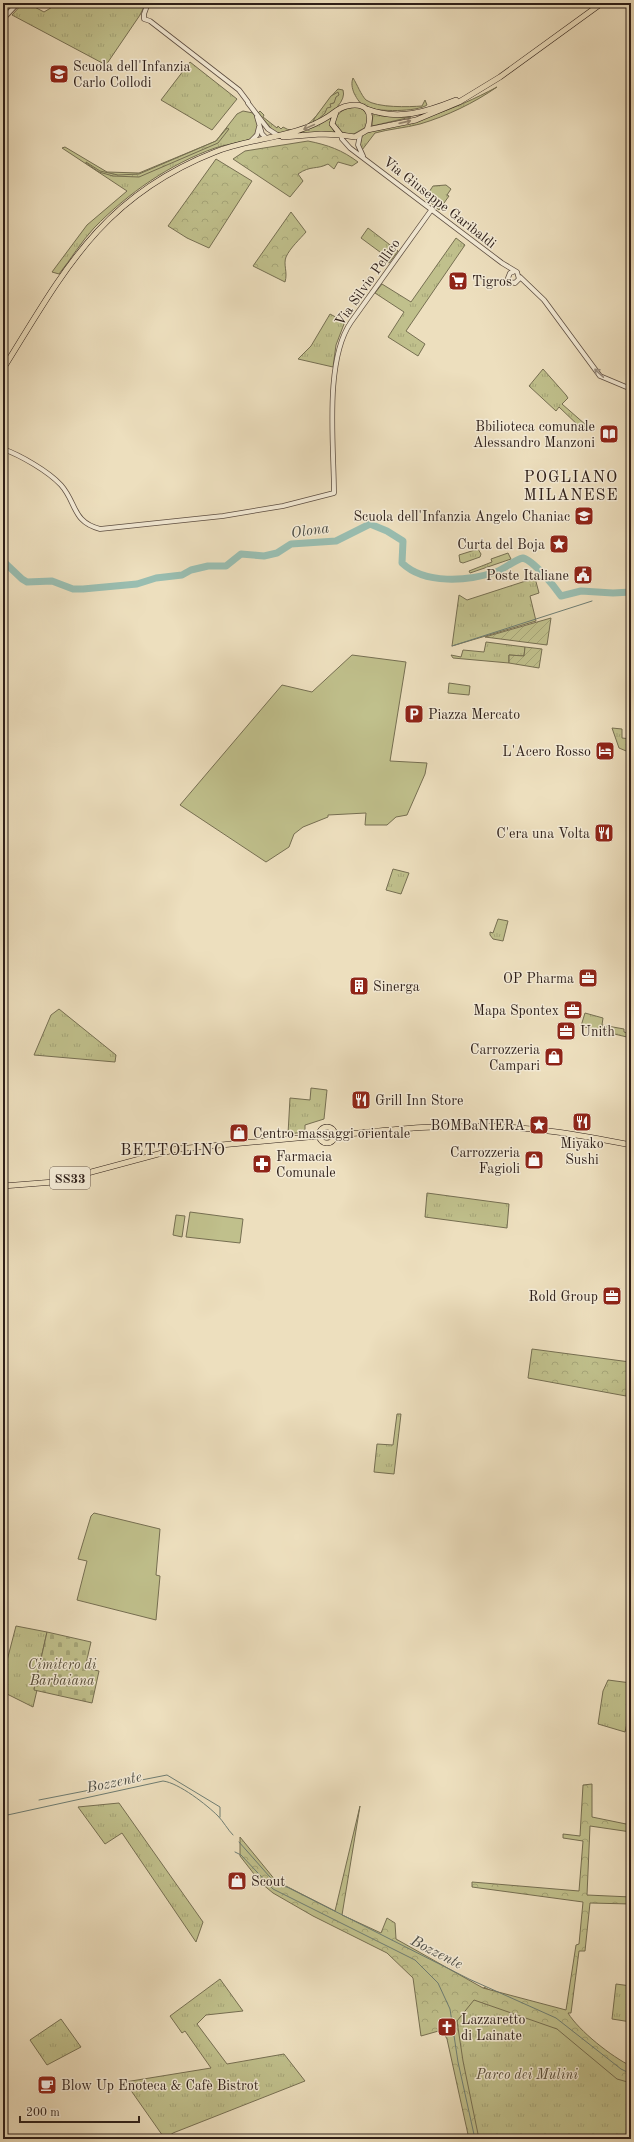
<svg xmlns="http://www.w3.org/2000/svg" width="634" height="2142" font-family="'Old Standard TT',serif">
<defs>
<pattern id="grass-tufts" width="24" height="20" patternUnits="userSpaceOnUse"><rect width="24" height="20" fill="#c0c08c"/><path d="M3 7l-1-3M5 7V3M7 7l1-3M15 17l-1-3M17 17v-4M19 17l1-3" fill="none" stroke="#a5a578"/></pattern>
<pattern id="forest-crowns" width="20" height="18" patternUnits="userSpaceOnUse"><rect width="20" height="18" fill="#c0c08c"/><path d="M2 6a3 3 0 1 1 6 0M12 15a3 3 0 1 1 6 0" fill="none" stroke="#a5a578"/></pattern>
<pattern id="cemetery-stones" width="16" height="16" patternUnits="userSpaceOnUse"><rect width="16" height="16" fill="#c0c08c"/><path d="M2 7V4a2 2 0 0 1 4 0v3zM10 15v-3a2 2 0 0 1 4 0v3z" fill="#a5a578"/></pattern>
<pattern id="garden-furrows" width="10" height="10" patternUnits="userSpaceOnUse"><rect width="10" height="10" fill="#c0c08c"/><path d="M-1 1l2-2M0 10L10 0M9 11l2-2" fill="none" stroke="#a5a578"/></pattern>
</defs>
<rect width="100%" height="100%" fill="#eddfbe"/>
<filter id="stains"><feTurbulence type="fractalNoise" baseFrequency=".005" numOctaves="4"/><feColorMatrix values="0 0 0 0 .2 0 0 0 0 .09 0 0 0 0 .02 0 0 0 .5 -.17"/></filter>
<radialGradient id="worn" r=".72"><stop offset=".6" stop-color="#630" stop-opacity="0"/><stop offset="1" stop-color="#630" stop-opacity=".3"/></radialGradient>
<path fill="url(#grass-tufts)" stroke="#766f52" d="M23 3H27L44 12 59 3H146L140 15 106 65 12 15Z
M190 62 237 99 212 130 161 100Z
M353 78C357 84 361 95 366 100 377 108 409 107 422 106L425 100 427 105C417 112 378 112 366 107 360 104 357 99 354 93 352 88 351 83 353 78Z
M497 87C474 103 447 116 420 124 405 128 389 129 375 133L362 150 360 147 362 136 369 132C419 121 452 111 497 87Z
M338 89 343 90C350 111 291 139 275 133L258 113 260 111 264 115 263 117 277 128 278 126 281 129 283 127C306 142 324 102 338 89Z
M358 107 366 111 368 118 366 127 352 135 341 132 334 122C339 110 345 108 358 107Z
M243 111 253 113C260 122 259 131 251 139 239 143 227 144 215 148 170 164 128 193 94 228 81 242 71 259 59 274L52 272 87 225 127 191 62 148 65 147 107 172 139 173 216 141 237 114Z
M373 113 411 117 372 126Z
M331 117 330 124 335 133 301 134V132Z
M446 185 451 189 447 195 449 196 439 210 425 198 433 186Z
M368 228 398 251 389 263 382 259 384 255 361 238Z
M456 238 465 245 406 331 425 344 418 356 388 337 404 312 375 293 382 284 411 302Z
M330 314 343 321 344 324 336 345 333 367 298 359 311 346Z
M543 369 566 395 568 398 562 404 586 425 582 429 559 407 556 411 529 386Z
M478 549 481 554 480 557 463 563 460 562 459 555Z
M508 553 511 559 470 573 469 571 492 562 491 559Z
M535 578 539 593 530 596 536 621 452 646 459 595 467 600Z
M486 642 525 647 524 656 509 655V663L453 658 451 655 461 657 463 650 484 652Z
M612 728 622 729V738L631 739V753L619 748Z
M393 869 409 873 401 894 386 890Z
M498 919 508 921 503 941 493 939 490 935V932L493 933Z
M59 1009 116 1055 115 1062 34 1055 51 1015Z
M585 1013 603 1018 602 1025 624 1029V1032L631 1034V1038L581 1026Z
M311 1088 327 1090 324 1119 305 1125V1132L288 1134 290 1098 310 1100Z
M427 1193 509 1204 507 1228 425 1217Z
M397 1414H401L394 1474 374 1472 377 1444 393 1445Z
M16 1626 47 1632 34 1689 37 1690 33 1707 3 1692V1676Z
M608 1680 631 1683V1704L625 1732 598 1724 603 1691Z
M119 1803 203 1922 196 1942 122 1833 105 1844 78 1807Z
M220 1979 243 2011 206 2015 197 2024 227 2064 284 2054 305 2081 173 2133 165 2139 125 2082 211 2068 185 2031 182 2033 170 2016Z
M616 1984 631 1986V2022L612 2019Z
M484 1987 631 2068V2139H475L457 2060V2020L474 1999 486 2004Z
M61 2019 81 2047 47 2065 30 2040Z"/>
<path fill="url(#forest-crowns)" stroke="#766f52" d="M338 92 339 95 336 97 334 103 330 104 331 107 327 108 325 113 313 124 314 119 331 96Z
M227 128 229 129 218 143 139 177 113 176 99 172 86 163V162L100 171 118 175 139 174 216 141Z
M308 141C328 145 342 150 358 162L352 166 338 162 334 169 328 164C316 170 311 165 298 174L303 181 290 197 233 159 245 151Z
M216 159 252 181 209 248 187 238 168 226Z
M291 212 306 232C300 239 290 248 286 257 283 265 288 272 285 282L253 266Z
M532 1349 630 1362 626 1396 528 1378Z
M592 1784V1817L631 1825V1832L590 1826 587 1895 631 1897V1904L590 1903 585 1951H579L571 2013H568C579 2031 612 2057 631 2066V2083L617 2079 557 2029 474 2000 457 2021 463 2061 479 2139H469L447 2039 442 2030 421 2036 413 1978 387 1953 313 1916 273 1893 261 1883 240 1856V1837L276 1881 335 1911 360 1806 342 1915 381 1933 387 1918 395 1923 396 1939 483 1988 566 2010 576 1945 579 1944 583 1902 472 1887V1882L579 1891 583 1841 563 1838V1834L580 1836 583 1785Z"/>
<path fill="url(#cemetery-stones)" stroke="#766f52" d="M47 1632 91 1642 85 1668 99 1671 92 1703 34 1690Z"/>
<path fill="url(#garden-furrows)" stroke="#766f52" d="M551 618 547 645 485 637Z
M525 647 542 649 539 668 509 663V655L524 656Z"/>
<path fill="#c0c08c" stroke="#766f52" d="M352 655 406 662 390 761 427 763 425 774 407 815 396 817 387 825H365L366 813 328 815V817L303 827 294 834 289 847 266 862 180 805 282 685 312 692Z
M449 683 470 686 469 695 448 693Z
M190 1212 243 1219 240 1243 186 1237Z
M176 1215 185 1216 182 1237 173 1235Z
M94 1513 160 1529 156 1575 160 1576 156 1620 77 1600 87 1561 78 1559 91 1516Z"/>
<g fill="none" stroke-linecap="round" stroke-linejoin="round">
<path stroke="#6e7d73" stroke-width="1" d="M452 646 592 601
M39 1800 167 1775 220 1807V1817
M3 1816 163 1781C179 1783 207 1805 218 1816 223 1821 228 1830 233 1835
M239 1842 277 1885 287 1887 469 1979 556 2018 621 2069 631 2074
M235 1852 241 1855 273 1889 415 1960 438 1983 450 2009 458 2062 475 2139"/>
<path stroke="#99bdb0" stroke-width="7" d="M3 535V538
M3 561 22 579 27 582 52 581 73 589H83L137 584 156 578 182 575 191 570 208 566H226L241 554 264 556 277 553 291 544 336 541 370 524 387 531 403 541 402 563C425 585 468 581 496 572 506 568 514 560 523 558 534 561 554 586 561 596L581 591 613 593 631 592"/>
<g stroke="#5d4e42" stroke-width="5.5">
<path id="minor" d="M148 3 144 14V19L150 21 239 90 248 102
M3 19 18 3
M248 103 268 129 279 136
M257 117 262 134 266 138
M341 135 342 139 350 148 502 263 517 272 519 279 515 283 510 282 508 278 510 273 513 272
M360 135 358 145 363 156
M251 141 257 135 259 127
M520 277 544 300 600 376 631 389
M3 449C20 455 48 471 61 485 77 503 72 522 100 529L223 516 283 506 334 493C334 446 324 361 351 322L432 209"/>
</g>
<g stroke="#2d1e18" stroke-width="6">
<path id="major" d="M367 109C398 121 426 112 456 100
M367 130 416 120 459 102 500 77 602 3
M283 137 321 134 341 135
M3 369C64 271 101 197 215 152 252 137 294 139 329 116 335 112 340 107 347 106 366 102 374 112 367 130L355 137 341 135 332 124 336 112
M319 1135a8 8 0 1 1 16 0a8 8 0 1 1-16 0Z
M335 1135C382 1131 430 1125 477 1126 530 1126 580 1135 631 1145
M3 1186 54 1182 177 1149 319 1136"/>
</g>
<use href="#minor" stroke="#f3ead5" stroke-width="4"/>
<use href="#major" stroke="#eddfbe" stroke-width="5"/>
</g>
<defs><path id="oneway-shaft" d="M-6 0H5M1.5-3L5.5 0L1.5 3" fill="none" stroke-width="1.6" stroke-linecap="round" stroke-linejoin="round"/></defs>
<g stroke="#978873">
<use href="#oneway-shaft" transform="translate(405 122) rotate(-13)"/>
<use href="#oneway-shaft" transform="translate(309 127) rotate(156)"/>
</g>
<use stroke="#9a8e80" href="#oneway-shaft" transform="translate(599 373) rotate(-137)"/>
<defs>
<g id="school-square" transform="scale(1)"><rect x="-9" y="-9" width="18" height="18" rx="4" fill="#8f2418" stroke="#f3ead5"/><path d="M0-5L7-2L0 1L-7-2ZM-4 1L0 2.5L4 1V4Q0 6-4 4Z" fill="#fff"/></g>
<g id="supermarket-square" transform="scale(1)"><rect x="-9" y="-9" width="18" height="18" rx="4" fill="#8f2418" stroke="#f3ead5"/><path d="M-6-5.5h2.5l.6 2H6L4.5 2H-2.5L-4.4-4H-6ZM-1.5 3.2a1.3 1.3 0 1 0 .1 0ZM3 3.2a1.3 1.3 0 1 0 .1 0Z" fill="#fff"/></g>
<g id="library-square" transform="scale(1)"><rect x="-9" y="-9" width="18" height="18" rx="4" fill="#8f2418" stroke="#f3ead5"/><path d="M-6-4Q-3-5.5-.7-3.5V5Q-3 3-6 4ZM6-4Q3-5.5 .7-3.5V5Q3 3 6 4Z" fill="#fff"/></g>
<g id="sight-square" transform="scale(1)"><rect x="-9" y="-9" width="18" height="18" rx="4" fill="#8f2418" stroke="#f3ead5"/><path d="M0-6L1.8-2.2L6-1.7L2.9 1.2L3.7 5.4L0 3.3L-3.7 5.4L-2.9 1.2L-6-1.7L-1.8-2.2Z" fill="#fff"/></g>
<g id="civic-square" transform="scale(1)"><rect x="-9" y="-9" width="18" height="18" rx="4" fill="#8f2418" stroke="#f3ead5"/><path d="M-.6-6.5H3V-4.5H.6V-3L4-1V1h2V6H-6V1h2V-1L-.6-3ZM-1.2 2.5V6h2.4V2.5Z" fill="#fff"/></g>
<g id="parking-square" transform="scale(1)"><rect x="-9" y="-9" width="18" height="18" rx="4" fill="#8f2418" stroke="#f3ead5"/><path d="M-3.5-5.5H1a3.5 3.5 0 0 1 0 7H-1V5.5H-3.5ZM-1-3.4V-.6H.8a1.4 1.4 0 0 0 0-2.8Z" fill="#fff"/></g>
<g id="hotel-square" transform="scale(1)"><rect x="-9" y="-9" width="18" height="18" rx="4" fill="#8f2418" stroke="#f3ead5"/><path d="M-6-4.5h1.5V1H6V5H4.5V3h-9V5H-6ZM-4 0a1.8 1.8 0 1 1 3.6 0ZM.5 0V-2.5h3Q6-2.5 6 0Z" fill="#fff"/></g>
<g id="restaurant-square" transform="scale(1)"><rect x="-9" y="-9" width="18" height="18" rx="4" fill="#8f2418" stroke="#f3ead5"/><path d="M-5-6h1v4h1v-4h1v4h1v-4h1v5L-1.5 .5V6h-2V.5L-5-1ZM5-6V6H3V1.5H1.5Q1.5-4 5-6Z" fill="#fff"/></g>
<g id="office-square" transform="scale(1)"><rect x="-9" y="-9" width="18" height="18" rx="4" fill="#8f2418" stroke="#f3ead5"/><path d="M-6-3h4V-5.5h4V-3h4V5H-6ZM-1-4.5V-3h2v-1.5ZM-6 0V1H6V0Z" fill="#fff"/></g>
<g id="building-square" transform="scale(1)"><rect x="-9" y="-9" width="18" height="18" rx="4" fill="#8f2418" stroke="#f3ead5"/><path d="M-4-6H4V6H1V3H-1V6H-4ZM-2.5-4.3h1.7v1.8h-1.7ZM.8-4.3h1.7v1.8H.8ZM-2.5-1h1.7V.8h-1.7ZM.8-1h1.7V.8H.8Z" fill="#fff"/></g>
<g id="shop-square" transform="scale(1)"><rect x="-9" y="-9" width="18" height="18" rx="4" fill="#8f2418" stroke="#f3ead5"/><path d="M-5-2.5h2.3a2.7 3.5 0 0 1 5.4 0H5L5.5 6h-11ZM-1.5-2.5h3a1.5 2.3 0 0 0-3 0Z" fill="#fff"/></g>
<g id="pharmacy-square" transform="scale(1)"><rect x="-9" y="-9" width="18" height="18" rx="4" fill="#8f2418" stroke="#f3ead5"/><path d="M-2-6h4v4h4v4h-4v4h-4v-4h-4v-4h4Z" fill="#fff"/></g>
<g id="church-square" transform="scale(1)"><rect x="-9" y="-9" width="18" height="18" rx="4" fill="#8f2418" stroke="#f3ead5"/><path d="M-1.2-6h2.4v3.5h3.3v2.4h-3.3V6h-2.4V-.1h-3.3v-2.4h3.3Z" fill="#fff"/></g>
<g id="cafe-square" transform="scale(1)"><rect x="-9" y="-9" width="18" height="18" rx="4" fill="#8f2418" stroke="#f3ead5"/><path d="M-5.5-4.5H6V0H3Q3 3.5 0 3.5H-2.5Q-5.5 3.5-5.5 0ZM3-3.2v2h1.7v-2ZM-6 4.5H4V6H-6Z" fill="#fff"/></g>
</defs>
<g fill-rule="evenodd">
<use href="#school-square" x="59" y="74"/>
<use href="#supermarket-square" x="458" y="281"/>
<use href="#library-square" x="609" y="434"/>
<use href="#school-square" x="584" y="516"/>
<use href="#sight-square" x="559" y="544"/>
<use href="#civic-square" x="583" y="575"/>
<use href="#parking-square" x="414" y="714"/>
<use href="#hotel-square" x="605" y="751"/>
<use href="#restaurant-square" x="604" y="833"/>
<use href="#office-square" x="588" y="978"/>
<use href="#building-square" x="359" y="986"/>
<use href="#office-square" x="573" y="1010"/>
<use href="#office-square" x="566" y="1031"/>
<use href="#shop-square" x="554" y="1057"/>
<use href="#restaurant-square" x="361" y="1100"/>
<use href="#restaurant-square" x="582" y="1122"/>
<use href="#sight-square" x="539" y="1125"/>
<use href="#shop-square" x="239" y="1133"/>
<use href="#shop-square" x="534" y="1160"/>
<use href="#pharmacy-square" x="262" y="1164"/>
<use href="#office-square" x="612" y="1296"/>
<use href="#shop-square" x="237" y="1881"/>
<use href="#church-square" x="447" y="2027"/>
<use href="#cafe-square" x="47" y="2085"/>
</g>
<g text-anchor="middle" stroke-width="3" stroke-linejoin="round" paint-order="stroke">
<rect fill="#f3ead5" stroke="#685b51" stroke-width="1" x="50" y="1167" width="40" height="22" rx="3"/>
<g font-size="13" font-weight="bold" fill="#2d1e18">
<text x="70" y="1183">SS33</text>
</g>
<g font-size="14" fill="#2d1e18" stroke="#f3ead5" text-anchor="end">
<text x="73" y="71" text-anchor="start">Scuola dell'Infanzia<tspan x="73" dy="16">Carlo Collodi</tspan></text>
<text x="472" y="286" text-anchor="start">Tigros</text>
<text x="595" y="431">Bbilioteca comunale<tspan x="595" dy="16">Alessandro Manzoni</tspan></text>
<text x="570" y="521">Scuola dell'Infanzia Angelo Chaniac</text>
<text x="545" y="549">Curta del Boja</text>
<text x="569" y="580">Poste Italiane</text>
<text x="428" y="719" text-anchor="start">Piazza Mercato</text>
<text x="591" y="756">L'Acero Rosso</text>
<text x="590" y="838">C'era una Volta</text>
<text x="574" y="983">OP Pharma</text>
<text x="373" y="991" text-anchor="start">Sinerga</text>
<text x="559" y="1015">Mapa Spontex</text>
<text x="580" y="1036" text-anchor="start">Unith</text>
<text x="540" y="1054">Carrozzeria<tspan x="540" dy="16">Campari</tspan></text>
<text x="375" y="1105" text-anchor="start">Grill Inn Store</text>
<text x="525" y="1130">BOMBaNIERA</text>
<text x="253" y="1138" text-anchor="start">Centro massaggi orientale</text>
<text x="582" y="1148" text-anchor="middle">Miyako<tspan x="582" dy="16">Sushi</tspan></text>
<text x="520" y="1157">Carrozzeria<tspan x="520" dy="16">Fagioli</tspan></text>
<text x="276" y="1161" text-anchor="start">Farmacia<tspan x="276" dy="16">Comunale</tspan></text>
<text x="598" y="1301">Rold Group</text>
<text x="251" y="1886" text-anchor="start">Scout</text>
<text x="461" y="2024" text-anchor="start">Lazzaretto<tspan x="461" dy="16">di Lainate</tspan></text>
<text x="61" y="2090" text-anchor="start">Blow Up Enoteca &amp; Cafè Bistrot</text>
</g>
<g font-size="14" fill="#2d1e18" stroke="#f3ead5">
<text transform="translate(440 202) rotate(38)" y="5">Via Giuseppe Garibaldi</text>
<text transform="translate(367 282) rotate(-55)" y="5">Via Silvio Pellico</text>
</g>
<g font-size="14" font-style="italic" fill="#594f3b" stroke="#f3ead5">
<text x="62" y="1669">Cimitero di<tspan x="62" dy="16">Barbaiana</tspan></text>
<text x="527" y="2079">Parco dei Mulini</text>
</g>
<g font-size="15" font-style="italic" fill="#4d4e46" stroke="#f3ead5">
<text transform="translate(310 530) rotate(-8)" y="5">Olona</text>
<text transform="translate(114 1782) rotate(-12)" y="5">Bozzente</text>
<text transform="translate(437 1952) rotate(27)" y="5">Bozzente</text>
</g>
<g font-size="16" letter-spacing="1" fill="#2d1e18" stroke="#f3ead5">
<text x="571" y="482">POGLIANO<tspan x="571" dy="18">MILANESE</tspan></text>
<text x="173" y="1155">BETTOLINO</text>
</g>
</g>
<rect width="634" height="2142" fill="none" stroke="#eddfbe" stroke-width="16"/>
<rect x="4" y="4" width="626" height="2134" fill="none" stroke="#2d1e18" stroke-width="2"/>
<rect x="8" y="8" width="618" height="2126" fill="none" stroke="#2d1e18"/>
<path d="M20 2116v6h119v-6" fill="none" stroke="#2d1e18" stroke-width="2"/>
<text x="26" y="2116" font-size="12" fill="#2d1e18" stroke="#f3ead5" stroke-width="3" paint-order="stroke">200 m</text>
<rect width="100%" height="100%" filter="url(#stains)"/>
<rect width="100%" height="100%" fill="url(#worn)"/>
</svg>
